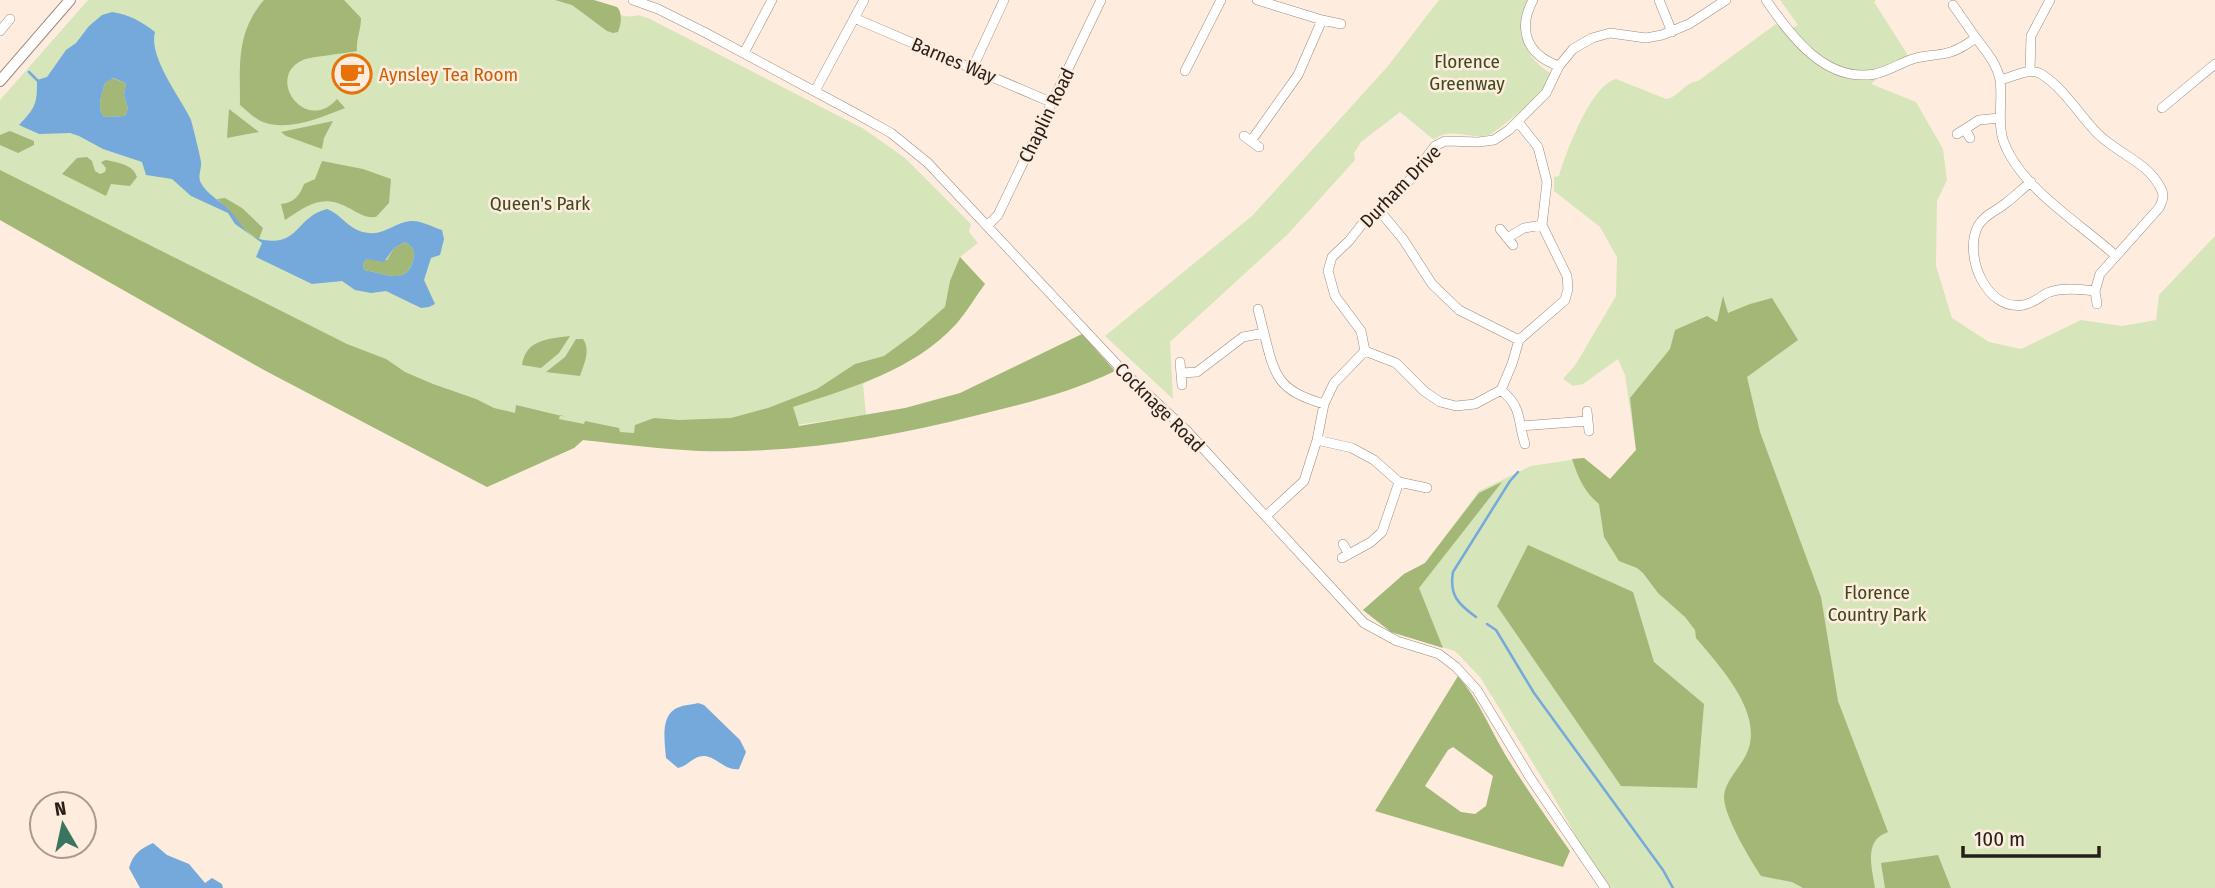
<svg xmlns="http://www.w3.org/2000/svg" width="2215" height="888" font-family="'Fira Sans Condensed',sans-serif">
<rect width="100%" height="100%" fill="#feeddf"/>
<path fill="#d7e5ba" d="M88 0H588C602 7 622 21 638 15L650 19 864 129 905 158 971 224 969 232 978 243 960 257 985 284 956 325 919 355 863 384 866 415 782 427H799L785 448 700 451 583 440 574 448 487 487 264 370 0 220V100Z
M1439 0H1528C1515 29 1523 56 1550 73 1548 78 1547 84 1543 88 1537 97 1497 133 1488 135 1470 140 1450 126 1434 140L1400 112 1361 142 1354 153 1355 160 1288 234 1170 342 1173 399 1105 336 1252 216 1388 66Z
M1780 0H1876L1874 2 1911 60 1886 71 1871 84 1916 102 1943 149 1947 180 1937 201 1936 266 1952 318 1989 342 2021 349 2081 320 2122 326 2156 320 2159 295 2215 236V888H1605L1555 799 1480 677 1455 651 1391 632 1363 610 1404 574 1425 563 1479 491 1531 466 1584 458 1610 479 1636 450 1625 375 1618 359 1583 384 1573 386 1563 379 1576 364 1616 296 1617 257 1600 227 1554 191V177L1559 176C1566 152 1591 85 1616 79L1666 99C1679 97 1685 82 1698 81L1776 24 1790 30 1798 25Z"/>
<path fill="#a3b776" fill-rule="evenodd" d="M264 0H344L361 18C361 30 356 39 357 51 344 54 313 56 303 60 264 77 306 135 337 99L345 108C322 117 289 132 263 122 255 119 247 111 240 105 240 65 236 32 264 0Z
M555 0H594L617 7C623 13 621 25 618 32L613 33 607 31 572 5Z
M112 78 126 83 124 95 128 109 125 116 104 117C96 109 102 93 105 83Z
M229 109 259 132 227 138Z
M333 121 324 138 322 149 286 136 281 132Z
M10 131 34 141V145L18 153 0 145V135Z
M87 157 92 161 95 171 100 174 105 172 106 168 101 162 106 160C118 163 133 164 137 177L130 186 111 184 106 196 62 174 77 158Z
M322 161 363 169 391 179 389 203 376 217C365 218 360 214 351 209 323 193 309 204 285 220L281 204C294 203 300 195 304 184L315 179Z
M0 170 347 344 386 359 405 372 433 384 476 399 494 408 515 413 516 405 566 417 560 415 559 419 584 424 585 421 619 428 620 432 634 433 635 425 654 418 679 420 731 418 768 408 817 389 855 364 884 356 914 334 945 307 950 281 960 257 985 284C975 297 967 312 956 324 915 370 850 388 793 407L799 426 905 408 960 393 1082 334 1115 371C1072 392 1024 404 978 415 887 438 794 454 699 451 660 449 621 444 583 440L574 448 487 487 264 370 0 220Z
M225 198 242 208 263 228 259 239C241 231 231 212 217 199Z
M405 242C413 247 416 251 413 261 405 286 384 273 364 270L363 264 366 259 387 260 394 248Z
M1723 296 1728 313 1750 304 1772 298 1798 340 1747 377 1760 432 1821 597 1838 701 1888 832C1863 840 1872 868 1875 888H1803L1792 882 1761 876C1750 859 1725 818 1724 798 1724 782 1739 769 1746 755 1766 715 1721 668 1696 638L1695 630 1685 617 1658 593 1643 573 1637 568 1619 561 1604 537 1599 504C1584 492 1578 477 1572 459L1584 458 1610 479 1636 450 1630 398 1670 349 1675 330 1707 316 1717 322Z
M570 336 559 353 541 368 522 365C526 339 548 339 570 336Z
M576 339H583C591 350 584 364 580 376L546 372 565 357Z
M1502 482 1419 588 1443 648 1391 632 1363 610 1404 574 1425 563 1479 493Z
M1528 545 1633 592 1654 662 1704 704 1697 788 1621 786 1497 606Z
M1458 676C1479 700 1490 729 1506 756 1526 788 1548 820 1570 851L1563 867 1375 811ZM1453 747 1493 776 1486 806 1475 814 1461 812 1425 786 1448 750Z
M1938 855 1951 888H1885L1881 863Z"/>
<path fill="#76a9db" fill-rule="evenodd" d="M112 12C130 15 141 21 155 32 148 57 181 98 191 120 192 123 201 159 201 162 202 169 197 176 201 183 207 194 219 200 228 209 239 220 245 237 264 240 299 246 297 216 327 209 343 215 348 231 369 233 384 235 396 222 411 221 420 220 433 227 442 230L444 239 440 255 431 258 424 280 435 304 429 307 421 308 386 291 371 293 355 290 342 281 312 284 256 257 262 243 235 224 228 213 191 196 172 179 146 175 142 162 103 149 79 136 70 133 39 134 19 125C36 107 37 104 37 80L47 77 66 50 76 43 89 26 102 15ZM113 78 126 83 124 95 128 109 125 116 104 117C96 109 102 93 105 83ZM405 242C413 247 416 251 413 261 406 286 383 273 364 270L363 264 366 259 384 262 394 248Z
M698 703 704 705 740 740 746 752 739 769C725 771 718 758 705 756 694 755 688 766 678 768L666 758C665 744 660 718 675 709 681 705 691 705 698 703Z
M153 843 167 855 189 864 205 883 212 878 222 884 223 888H140L129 868C133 854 140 849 153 843Z"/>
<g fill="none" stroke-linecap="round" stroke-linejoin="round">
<path stroke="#76a9db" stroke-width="2.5" d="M29 72 39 82
M1476 617C1458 604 1449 595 1453 572L1510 481 1518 472
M1487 624 1496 630 1534 693 1663 870 1673 888"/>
<g stroke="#9d8a7a" stroke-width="10">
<path id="minor" d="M633 0 658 9 706 33 855 113 891 133 928 163 1123 371 1187 431 1364 623 1397 641 1439 654 1456 667 1477 690 1531 779 1605 888
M1257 0 1322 20 1341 24
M1533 0C1517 30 1527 55 1559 66
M1659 0 1672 32
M1766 0C1791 36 1825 83 1875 74 1888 71 1899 64 1910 60 1923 55 1935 56 1947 53 1958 51 1967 44 1976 38 1986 51 1997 64 2000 80 2003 100 1997 121 2003 140 2019 187 2080 223 2116 256
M1953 5 1976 38
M854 18 1053 103
M0 31 10 19
M744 53 772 0
M973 67 1004 0
M2030 70 2031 36 2050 0
M1185 71 1221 0
M2000 80C2013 77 2029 67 2041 74 2063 87 2080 116 2098 134 2117 153 2147 162 2160 187 2165 195 2163 200 2159 208L2100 274 2095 291C2080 289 2061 287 2047 293 2040 297 2032 304 2023 305 1986 311 1963 255 1978 226 1984 215 1996 211 2006 203 2015 196 2022 189 2031 182
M815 91 864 0
M2162 108 2215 64
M1965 129 1970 138
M1957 134 1979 120 2000 118
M1244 136 1259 147
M1251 141 1298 75 1322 20
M1378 209 1403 239 1432 284 1459 310 1519 340
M987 226 998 215 1101 0
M1500 229 1513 245
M1507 238 1524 228 1542 225
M2095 291 2097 304
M1258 309 1264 333
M1365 351 1396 363 1424 391 1440 402 1456 406 1475 404 1501 390 1512 364 1519 340 1565 300 1568 289 1567 276 1542 225 1547 182 1538 147 1518 122
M1180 362 1182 385
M1182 373 1197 372 1243 337 1264 333C1275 378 1278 390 1324 404
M1501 390C1523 408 1517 420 1525 444
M1587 411 1589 431
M1521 426 1587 421
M1317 440 1352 448 1374 460 1399 482 1382 532 1371 542 1342 558
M1399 482 1427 488
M1266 516 1304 481 1317 440 1324 404 1334 383 1365 351 1361 331 1335 296 1328 271 1332 257 1349 241 1363 223 1408 182 1435 146 1445 141 1478 142 1494 140 1509 130 1546 93 1559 66 1573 49 1592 38 1610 33 1646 38 1662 35 1689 24 1726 0
M1343 544 1349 554"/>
</g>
<g stroke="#9d8a7a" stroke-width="12">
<path id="major" d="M0 81 70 0"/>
</g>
<use href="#minor" stroke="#fff" stroke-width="9"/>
<use href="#major" stroke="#fff" stroke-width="10"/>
</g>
<defs>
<g id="cafe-ring" transform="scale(2.0125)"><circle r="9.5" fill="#feeddf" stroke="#e8710a" stroke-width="1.5"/><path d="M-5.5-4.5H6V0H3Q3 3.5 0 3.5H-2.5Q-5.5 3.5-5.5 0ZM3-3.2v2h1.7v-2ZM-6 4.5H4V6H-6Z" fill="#e8710a"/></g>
</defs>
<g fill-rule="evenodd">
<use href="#cafe-ring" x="352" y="74"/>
</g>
<g text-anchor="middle" stroke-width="5" stroke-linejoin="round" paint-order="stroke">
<g font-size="19" fill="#261e18" stroke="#feeddf">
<text transform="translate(954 60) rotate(23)" y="7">Barnes Way</text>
<text transform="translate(1046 115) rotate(-64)" y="7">Chaplin Road</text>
<text transform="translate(1400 186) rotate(-46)" y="7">Durham Drive</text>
<text transform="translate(1160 407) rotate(45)" y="7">Cocknage Road</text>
</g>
<g font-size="19" fill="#3d491a" stroke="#feeddf">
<text x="1467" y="68">Florence<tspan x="1467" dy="22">Greenway</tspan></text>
<text x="540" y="210">Queen's Park</text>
<text x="1877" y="599">Florence<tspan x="1877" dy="22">Country Park</tspan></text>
</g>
<g font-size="19" fill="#c56008" stroke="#feeddf" text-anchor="start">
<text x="379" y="81">Aynsley Tea Room</text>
</g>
</g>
<g transform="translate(63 825) rotate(351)"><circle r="33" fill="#feeddf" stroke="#a89a8f" stroke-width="2"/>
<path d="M0-5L12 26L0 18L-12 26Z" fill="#3a755f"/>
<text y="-10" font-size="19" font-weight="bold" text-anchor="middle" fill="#261e18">N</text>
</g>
<path d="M1963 846v10h136v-10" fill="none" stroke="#261e18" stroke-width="3.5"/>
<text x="1974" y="846" font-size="21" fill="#261e18" stroke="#feeddf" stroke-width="5" paint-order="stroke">100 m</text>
</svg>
